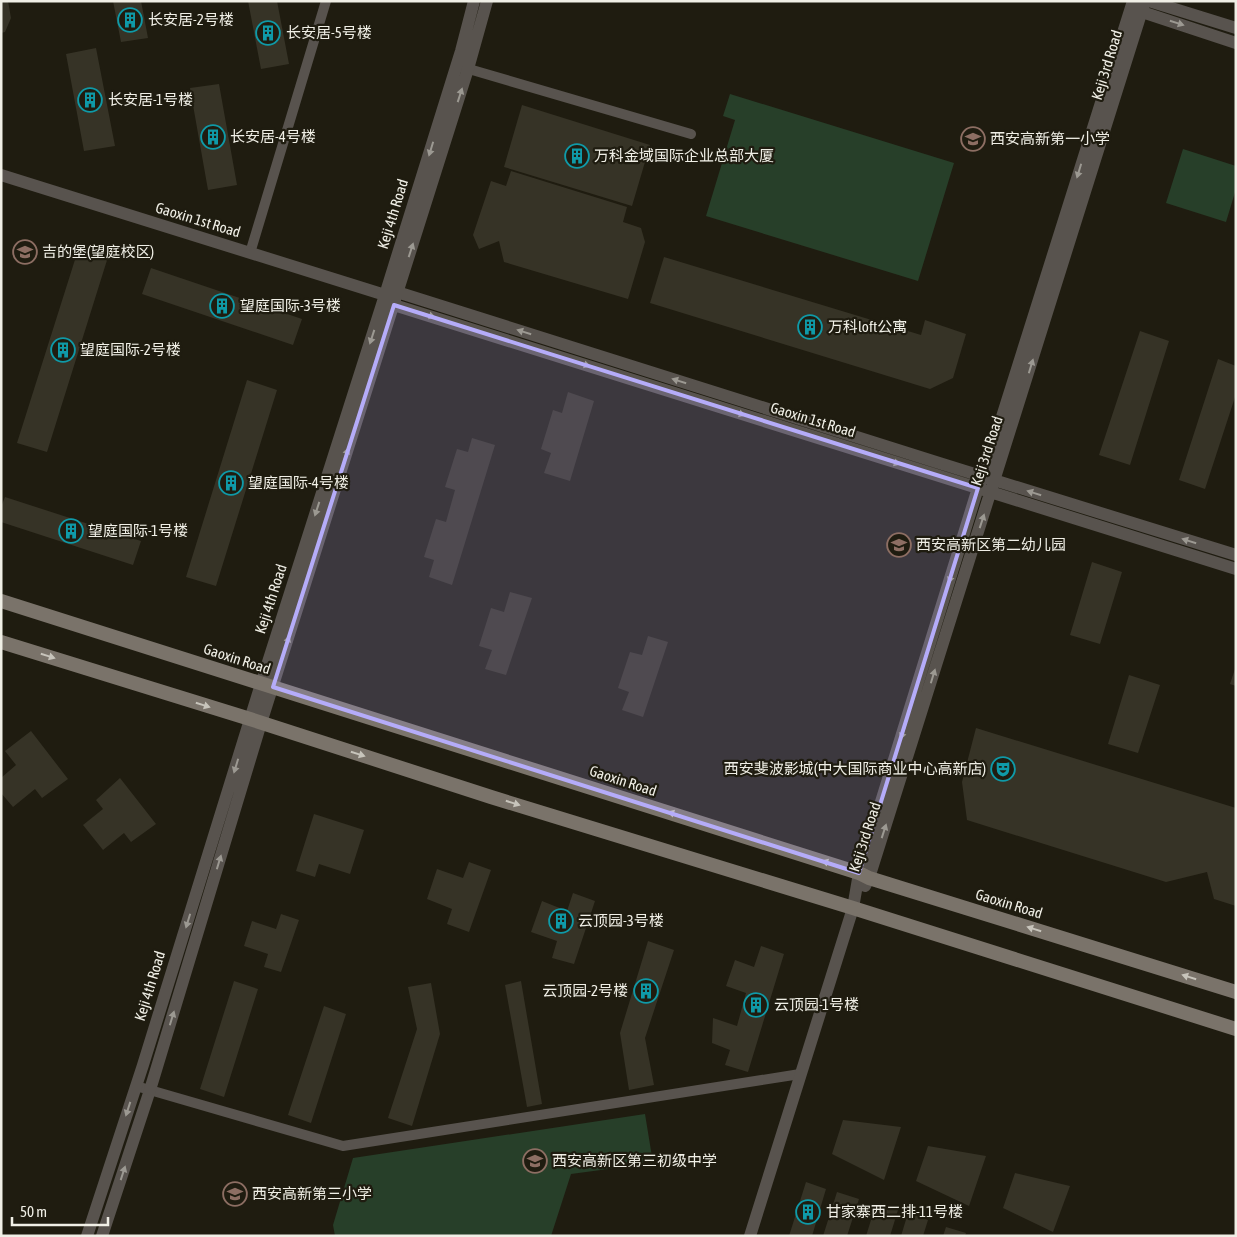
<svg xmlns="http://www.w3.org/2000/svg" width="1237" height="1237" font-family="'Asap Condensed','Noto Sans SC',sans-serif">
<rect width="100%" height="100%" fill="#1f1c10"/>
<path fill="#273f29" d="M730 94 954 163 918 281 706 216 735 120 723 116Z
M1183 149 1236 166V189L1226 222 1166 203Z
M645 1114 653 1163 571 1174 551 1236H335L333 1225 353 1158Z"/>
<path fill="#363326" d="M1 1H8L11 18 5 32 1 33Z
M113 1H141L148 38 121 42Z
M248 1H277L289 64 261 69Z
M96 48 115 146 84 151 66 54Z
M219 84 237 185 208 190 190 88Z
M522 105 650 145 632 206 504 167Z
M511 171 627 207 623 222 641 228 645 242 628 299 504 262 499 241 479 249 473 235 491 181 506 186Z
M79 247 108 257 47 452 17 443Z
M664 257 921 335 925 320 966 334 953 378 930 389 650 303Z
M151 268 302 319 293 345 142 294Z
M1140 331 1169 341 1130 465 1099 455Z
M1218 359 1236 366V394L1205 489 1179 480Z
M247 380 277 390 216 586 186 577Z
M568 392 594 401 570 481 544 473 551 453 541 449 553 410 562 413Z
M472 438 495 445 452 585 429 577 434 560 424 557 436 519 446 522 455 490 445 487 457 449 468 452Z
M5 497 141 541 133 565 1 522V507Z
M1092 562 1122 572 1100 644 1070 635Z
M510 592 532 598 506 675 485 669 492 650 479 646 491 608 504 612Z
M648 636 668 642 643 717 622 710 629 692 618 688 630 652 642 655Z
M1235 669H1236V686L1230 684Z
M1129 675 1160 685 1138 753 1108 744Z
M976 728 1236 808V906L1214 899 1207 872 1166 882 967 820 962 782Z
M31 731 68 779 42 798 35 789 13 807 1 793V778L16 765 5 751Z
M120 778 156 824 131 842 124 833 103 850 83 825 103 809 96 800Z
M314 814 364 830 350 874 319 864 315 877 296 871Z
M469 862 491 870 469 932 447 924 452 909 427 899 437 869 463 878Z
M573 893 595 901 574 964 552 958 557 941 531 932 542 901 567 911Z
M281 914 299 920 281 972 264 967 268 954 244 946 252 921 276 929Z
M648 941 674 950 645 1038 654 1085 629 1090 620 1033Z
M761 946 784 954 748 1072 725 1065 730 1050 712 1043 713 1018 737 1026 746 993 726 986 735 960 754 967Z
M234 981 258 989 224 1097 200 1089Z
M521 981 542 1104 527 1107 505 985Z
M431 983 440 1034 412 1126 388 1118 417 1029 408 987Z
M324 1006 346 1014 311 1123 288 1115Z
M843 1120 901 1127 884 1180 832 1154Z
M928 1146 986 1156 969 1206 916 1181Z
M1015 1173 1070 1186 1053 1232 1003 1208Z
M806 1182 826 1189 812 1236H789Z
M837 1192 859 1199 847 1236H823Z
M876 1204 898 1210 890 1236H866Z
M908 1213 928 1220 923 1236H901Z
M946 1227 966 1233 965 1236H943Z"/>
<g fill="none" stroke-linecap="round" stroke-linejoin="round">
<path stroke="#58534e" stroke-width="10" d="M462 67 691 134
M250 253 326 1
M136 1086 343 1146 800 1074"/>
<path stroke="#58534e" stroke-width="12" d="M1149 1 1236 28
M1133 9 1236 43
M1 175 385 295 397 292 936 462 1236 555
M389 299 394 305 1236 569
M865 886 869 878 1145 1
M87 1236 143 1065 261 684 385 295 461 51 474 1
M102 1236 150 1090 261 723 468 69 487 1
M750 1236 853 908 859 873 978 488 983 477 1133 1"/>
<path stroke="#7a736a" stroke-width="14" d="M1 601 859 873 869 878 1236 992
M1 642 250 719 491 797 853 908 1236 1029"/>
</g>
<defs><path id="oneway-solid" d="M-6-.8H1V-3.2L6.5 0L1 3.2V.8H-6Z" transform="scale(1.25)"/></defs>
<g fill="#9c9992">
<use href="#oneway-solid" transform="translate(1177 23) rotate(18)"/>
<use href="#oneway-solid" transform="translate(460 95) rotate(-72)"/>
<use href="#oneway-solid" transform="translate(431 149) rotate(107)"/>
<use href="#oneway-solid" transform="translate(1079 171) rotate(107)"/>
<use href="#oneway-solid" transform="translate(411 250) rotate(-72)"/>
<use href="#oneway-solid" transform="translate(428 315) rotate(17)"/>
<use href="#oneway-solid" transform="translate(524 332) rotate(-163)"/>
<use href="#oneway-solid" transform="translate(372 337) rotate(108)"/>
<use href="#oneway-solid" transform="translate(583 364) rotate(17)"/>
<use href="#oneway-solid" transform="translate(1031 366) rotate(-73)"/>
<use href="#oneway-solid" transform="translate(679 381) rotate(-163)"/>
<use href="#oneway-solid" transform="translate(738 413) rotate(17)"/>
<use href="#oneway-solid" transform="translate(346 455) rotate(-72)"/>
<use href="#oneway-solid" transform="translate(893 462) rotate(17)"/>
<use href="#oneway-solid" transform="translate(1034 493) rotate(-163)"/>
<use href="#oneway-solid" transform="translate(317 509) rotate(108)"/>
<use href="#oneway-solid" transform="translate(982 521) rotate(-72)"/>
<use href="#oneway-solid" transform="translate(1189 541) rotate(-163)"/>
<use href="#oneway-solid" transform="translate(951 576) rotate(107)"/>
<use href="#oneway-solid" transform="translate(287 643) rotate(-72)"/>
<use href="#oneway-solid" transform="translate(933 676) rotate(-73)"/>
<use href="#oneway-solid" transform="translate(903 732) rotate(108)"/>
<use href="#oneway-solid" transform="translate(236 766) rotate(107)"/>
<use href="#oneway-solid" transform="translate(884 831) rotate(-72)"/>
<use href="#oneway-solid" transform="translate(219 862) rotate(-73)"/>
<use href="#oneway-solid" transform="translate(188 921) rotate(107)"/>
<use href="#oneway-solid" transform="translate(172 1018) rotate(-73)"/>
<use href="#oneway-solid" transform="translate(128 1109) rotate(108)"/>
<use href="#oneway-solid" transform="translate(123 1173) rotate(-72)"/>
</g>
<g fill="#c7c4bb">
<use href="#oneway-solid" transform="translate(48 656) rotate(17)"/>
<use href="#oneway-solid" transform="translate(203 705) rotate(17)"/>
<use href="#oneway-solid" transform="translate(358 754) rotate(18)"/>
<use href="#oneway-solid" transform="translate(513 803) rotate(17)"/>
<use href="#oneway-solid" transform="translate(675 814) rotate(-162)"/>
<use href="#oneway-solid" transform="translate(829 863) rotate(-162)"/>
<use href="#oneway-solid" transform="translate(1034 929) rotate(-163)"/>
<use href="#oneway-solid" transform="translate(1189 977) rotate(-163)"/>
</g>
<path fill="#b5acf9" fill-opacity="0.2" stroke="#b5acf9" stroke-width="4" stroke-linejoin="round" d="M394 305 978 488 859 873 273 687Z"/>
<defs>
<g id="building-ring" transform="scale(1.25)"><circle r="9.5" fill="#1f1c10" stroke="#0f9aa8" stroke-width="1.5"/><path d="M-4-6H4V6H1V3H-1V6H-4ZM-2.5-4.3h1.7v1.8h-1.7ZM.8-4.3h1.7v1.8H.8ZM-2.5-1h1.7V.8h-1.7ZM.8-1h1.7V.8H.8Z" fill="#0f9aa8"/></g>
<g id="school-ring" transform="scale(1.25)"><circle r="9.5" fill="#1f1c10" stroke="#8d6e63" stroke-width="1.5"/><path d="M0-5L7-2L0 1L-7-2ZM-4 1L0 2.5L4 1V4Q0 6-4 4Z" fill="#8d6e63"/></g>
<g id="theatre-ring" transform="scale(1.25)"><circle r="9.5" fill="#1f1c10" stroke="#0f9aa8" stroke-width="1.5"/><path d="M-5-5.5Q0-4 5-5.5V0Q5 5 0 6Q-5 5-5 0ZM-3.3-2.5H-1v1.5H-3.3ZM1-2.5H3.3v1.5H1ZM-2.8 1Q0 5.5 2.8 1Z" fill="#0f9aa8"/></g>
</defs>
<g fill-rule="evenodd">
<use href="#building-ring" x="130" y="20"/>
<use href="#building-ring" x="268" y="33"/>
<use href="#building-ring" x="90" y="100"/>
<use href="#building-ring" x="213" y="137"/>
<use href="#school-ring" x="973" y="139"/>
<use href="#building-ring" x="577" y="156"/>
<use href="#school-ring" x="25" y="252"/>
<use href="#building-ring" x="222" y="306"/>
<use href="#building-ring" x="810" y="327"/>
<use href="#building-ring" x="63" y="350"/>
<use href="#building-ring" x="231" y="483"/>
<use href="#building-ring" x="71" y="531"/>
<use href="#school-ring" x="899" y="545"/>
<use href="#theatre-ring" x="1003" y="769"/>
<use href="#building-ring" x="561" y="921"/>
<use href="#building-ring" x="646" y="991"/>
<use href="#building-ring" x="756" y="1005"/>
<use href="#school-ring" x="535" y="1161"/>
<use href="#school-ring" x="235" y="1194"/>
<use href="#building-ring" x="808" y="1212"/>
</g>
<g text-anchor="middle" stroke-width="4.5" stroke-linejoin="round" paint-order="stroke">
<g font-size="15" fill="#f0efe6" stroke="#1f1c10" text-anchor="start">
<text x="148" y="25">长安居-2号楼</text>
<text x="286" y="38">长安居-5号楼</text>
<text x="108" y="105">长安居-1号楼</text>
<text x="230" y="142">长安居-4号楼</text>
<text x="990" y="144">西安高新第一小学</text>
<text x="594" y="161">万科金域国际企业总部大厦</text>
<text x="42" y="257">吉的堡(望庭校区)</text>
<text x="240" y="311">望庭国际-3号楼</text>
<text x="828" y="332">万科loft公寓</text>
<text x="80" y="355">望庭国际-2号楼</text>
<text x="248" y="488">望庭国际-4号楼</text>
<text x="88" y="536">望庭国际-1号楼</text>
<text x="916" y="550">西安高新区第二幼儿园</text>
<text x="986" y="774" text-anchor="end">西安斐波影城(中大国际商业中心高新店)</text>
<text x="578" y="926">云顶园-3号楼</text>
<text x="628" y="996" text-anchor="end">云顶园-2号楼</text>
<text x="774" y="1010">云顶园-1号楼</text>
<text x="552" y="1166">西安高新区第三初级中学</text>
<text x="252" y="1199">西安高新第三小学</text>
<text x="826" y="1217">甘家寨西二排-11号楼</text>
</g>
<g font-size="15" fill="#f0efe6" stroke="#1f1c10">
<text transform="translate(1107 65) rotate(-73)" y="5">Keji 3rd Road</text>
<text transform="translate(393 214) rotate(-73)" y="5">Keji 4th Road</text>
<text transform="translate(198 220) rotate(17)" y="5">Gaoxin 1st Road</text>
<text transform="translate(813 420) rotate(17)" y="5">Gaoxin 1st Road</text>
<text transform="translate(987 451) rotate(-72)" y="5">Keji 3rd Road</text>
<text transform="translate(271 599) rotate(-72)" y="5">Keji 4th Road</text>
<text transform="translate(237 659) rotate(18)" y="5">Gaoxin Road</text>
<text transform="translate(623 781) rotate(18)" y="5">Gaoxin Road</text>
<text transform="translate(865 837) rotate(-72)" y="5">Keji 3rd Road</text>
<text transform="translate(1009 904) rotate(17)" y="5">Gaoxin Road</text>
<text transform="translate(150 986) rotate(-73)" y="5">Keji 4th Road</text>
</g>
</g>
<rect width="1237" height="1237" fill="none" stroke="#f0efe6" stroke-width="5"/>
<path d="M12 1217v8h96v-8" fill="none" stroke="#f0efe6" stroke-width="2.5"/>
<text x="20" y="1217" font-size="15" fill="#f0efe6" stroke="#1f1c10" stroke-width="4" paint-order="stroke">50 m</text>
</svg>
